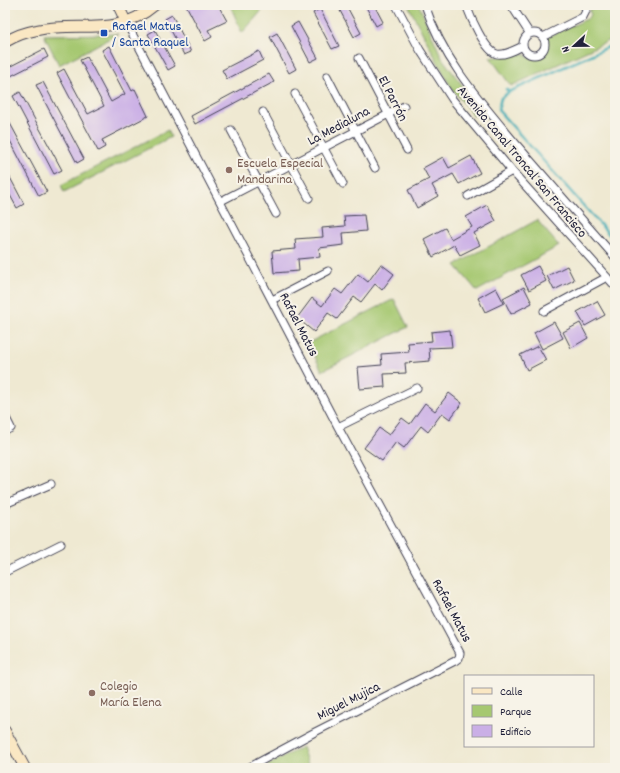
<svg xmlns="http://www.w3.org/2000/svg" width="620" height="773" font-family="Dekko,sans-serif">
<rect width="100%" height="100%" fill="#f7f3e8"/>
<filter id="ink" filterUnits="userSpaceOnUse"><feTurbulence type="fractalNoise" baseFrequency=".025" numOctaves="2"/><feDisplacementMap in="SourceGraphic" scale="8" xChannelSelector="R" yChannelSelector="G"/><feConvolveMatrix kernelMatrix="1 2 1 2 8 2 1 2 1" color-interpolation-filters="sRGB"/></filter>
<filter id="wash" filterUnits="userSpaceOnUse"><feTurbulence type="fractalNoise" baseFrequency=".012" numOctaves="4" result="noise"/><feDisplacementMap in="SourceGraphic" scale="16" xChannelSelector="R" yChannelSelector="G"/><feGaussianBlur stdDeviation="0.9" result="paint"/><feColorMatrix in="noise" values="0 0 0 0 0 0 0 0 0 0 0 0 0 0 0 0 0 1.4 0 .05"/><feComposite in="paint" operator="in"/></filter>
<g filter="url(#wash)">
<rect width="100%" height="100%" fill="#efe9d2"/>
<path fill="#a6c871" stroke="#647556" d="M230 5H267L242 33Z
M408 5H419L442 58 482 112 474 116 450 86Z
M599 5H615V38L511 86 490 57H499L519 51 530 58 535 57 544 52 547 37 587 19 591 15 589 10Z
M118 34 59 65 44 35Z
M168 130 171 137 64 192 61 185Z
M537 220 559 246 477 291 455 265Z
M394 299 408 327 322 371 308 343Z
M302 747 309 768H263Z"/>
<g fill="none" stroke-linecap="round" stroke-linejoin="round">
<path stroke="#3cadb7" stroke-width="2.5" d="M506 89 509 92 501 98 498 110 615 241
M509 92 615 44"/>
</g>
<g id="blocks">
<path fill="#caafe6" d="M186 5H218L227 21 208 30 212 37 205 41Z
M337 5H346L361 33 354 37Z
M365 5H374L383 22 376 26Z
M320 9 339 46 332 49 313 13Z
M172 15 191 52 184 55 165 19Z
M298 22 318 58 310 62 291 26Z
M155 30 175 66 168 70 148 34Z
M277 33 296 69 289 73 270 37Z
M109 46 132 91 135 89 148 116 102 140 105 147 98 151 57 73 64 69 88 114 104 106 80 60 87 57 111 102 125 94 102 50Z
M44 49 48 57 5 79V69Z
M259 51 263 60 227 79 222 70Z
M269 74 274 82 195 124 191 116Z
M43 82 84 159 77 163 36 85Z
M20 92 62 170 54 174 13 96Z
M5 114 47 192 39 196 5 131Z
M471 156 480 173 459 184 453 174 432 185 438 196 417 208 408 190 429 179 423 168 443 157 449 168Z
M5 168 24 204 17 208 5 186Z
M487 205 496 221 474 233 480 245 460 255 454 245 433 257 424 239 445 228 451 239 472 227 466 217Z
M364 215 366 231 343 233 344 245 319 248 320 257 298 259 299 271 274 273 272 251 296 249 295 239 323 237 322 228 345 226 344 216Z
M381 264 394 274 382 290 375 284 361 302 354 297 337 319 328 313 314 332 297 318 312 298 322 306 335 289 342 294 358 274 368 282Z
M538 266 546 281 529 290 521 275Z
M567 266 574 280 554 290 547 276Z
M524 287 532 303 511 314 503 298Z
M496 288 504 303 485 312 478 298Z
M597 301 605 315 585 326 577 312Z
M554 322 563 338 542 349 534 333Z
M580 323 588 338 571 348 563 332Z
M450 330 452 347 429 348 430 361 405 363 406 373 384 374 385 387 360 389 358 367 382 365 381 354 409 352 408 343 432 341 431 332Z
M538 346 546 360 527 370 520 355Z
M449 393 462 403 450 419 442 413 428 432 421 426 404 448 396 442 382 461 364 448 379 428 389 435 402 418 410 424 425 403 435 411Z"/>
</g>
</g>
<g filter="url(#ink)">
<use href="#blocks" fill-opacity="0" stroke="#414052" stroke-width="1"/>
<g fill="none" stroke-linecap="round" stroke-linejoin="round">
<g stroke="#414052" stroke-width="9">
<path id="street" d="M396 5 420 50 452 99 512 171 615 286
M425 5C443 60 480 101 516 144 549 182 582 220 615 257
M466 5C470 16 485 51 497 54 505 56 516 49 523 46
M511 5 530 34
M126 22 338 427 460 653 459 658 455 661 315 732 248 768
M523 44a11 11 0 1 1 22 0a11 11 0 1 1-22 0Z
M543 37 583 17 586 11 584 5
M359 58 407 150
M327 76 375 168
M295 94 343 184
M263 112 309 198
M231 130 276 214
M468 196 512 171
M221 201 404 106
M272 300 328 271
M544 311 607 277
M5 416 11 428 5 431
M338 427 417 388
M5 504 51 484
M5 572 61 544"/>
</g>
<g stroke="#414052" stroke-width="12">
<path id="secondary" d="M118 5 126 22
M5 42C15 36 25 32 37 30 81 21 116 38 155 5
M5 731 25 768"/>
</g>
<use href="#street" stroke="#fff" stroke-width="7"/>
<use href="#secondary" stroke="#fae7c3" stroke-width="10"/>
</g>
</g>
<rect fill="#1a4fb4" stroke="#f7f3e8" stroke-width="1.5" x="100" y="29" width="8" height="8" rx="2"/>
<g fill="#8d6e63" stroke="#f7f3e8" stroke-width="1.5">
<circle cx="229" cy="170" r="4"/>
<circle cx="92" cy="693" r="4"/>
</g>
<g text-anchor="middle" stroke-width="4" stroke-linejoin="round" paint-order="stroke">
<g font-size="14" fill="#164399" stroke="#f7f3e8" text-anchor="start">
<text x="112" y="30">Rafael Matus<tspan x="112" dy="16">/ Santa Raquel</tspan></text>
</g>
<g font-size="14" fill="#22223b" stroke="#f7f3e8">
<text transform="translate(394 98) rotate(63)" y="5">El Parrón</text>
<text transform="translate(338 125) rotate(-28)" y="5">La Medialuna</text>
<text transform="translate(523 161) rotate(50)" y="5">Avenida Canal Troncal San Francisco</text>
<text transform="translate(300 324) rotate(63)" y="5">Rafael Matus</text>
<text transform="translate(453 610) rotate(62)" y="5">Rafael Matus</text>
<text transform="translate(348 700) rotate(-27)" y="5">Miguel Mujica</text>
</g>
<g font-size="14" fill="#785e54" stroke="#f7f3e8" text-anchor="start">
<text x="237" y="167">Escuela Especial<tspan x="237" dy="16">Mandarina</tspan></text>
<text x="100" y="690">Colegio<tspan x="100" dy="16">María Elena</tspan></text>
</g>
</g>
<rect width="620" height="773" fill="none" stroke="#f7f3e8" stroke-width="20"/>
<rect x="464" y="675" width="130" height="72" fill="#f7f3e8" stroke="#a29fa3"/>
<rect x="472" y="688" width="20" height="6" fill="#fae7c3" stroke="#a29fa3"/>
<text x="500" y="695" font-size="12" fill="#22223b">Calle</text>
<rect x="472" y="705" width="20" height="12" fill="#a6c871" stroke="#a29fa3"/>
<text x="500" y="715" font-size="12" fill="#22223b">Parque</text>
<rect x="472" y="725" width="20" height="12" fill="#caafe6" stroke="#a29fa3"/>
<text x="500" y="735" font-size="12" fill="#22223b">Edificio</text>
<g transform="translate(574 46) rotate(248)" stroke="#f7f3e8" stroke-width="3" paint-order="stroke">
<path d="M0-3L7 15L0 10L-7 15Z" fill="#22223b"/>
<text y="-6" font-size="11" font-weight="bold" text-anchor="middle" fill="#22223b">N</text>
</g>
</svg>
